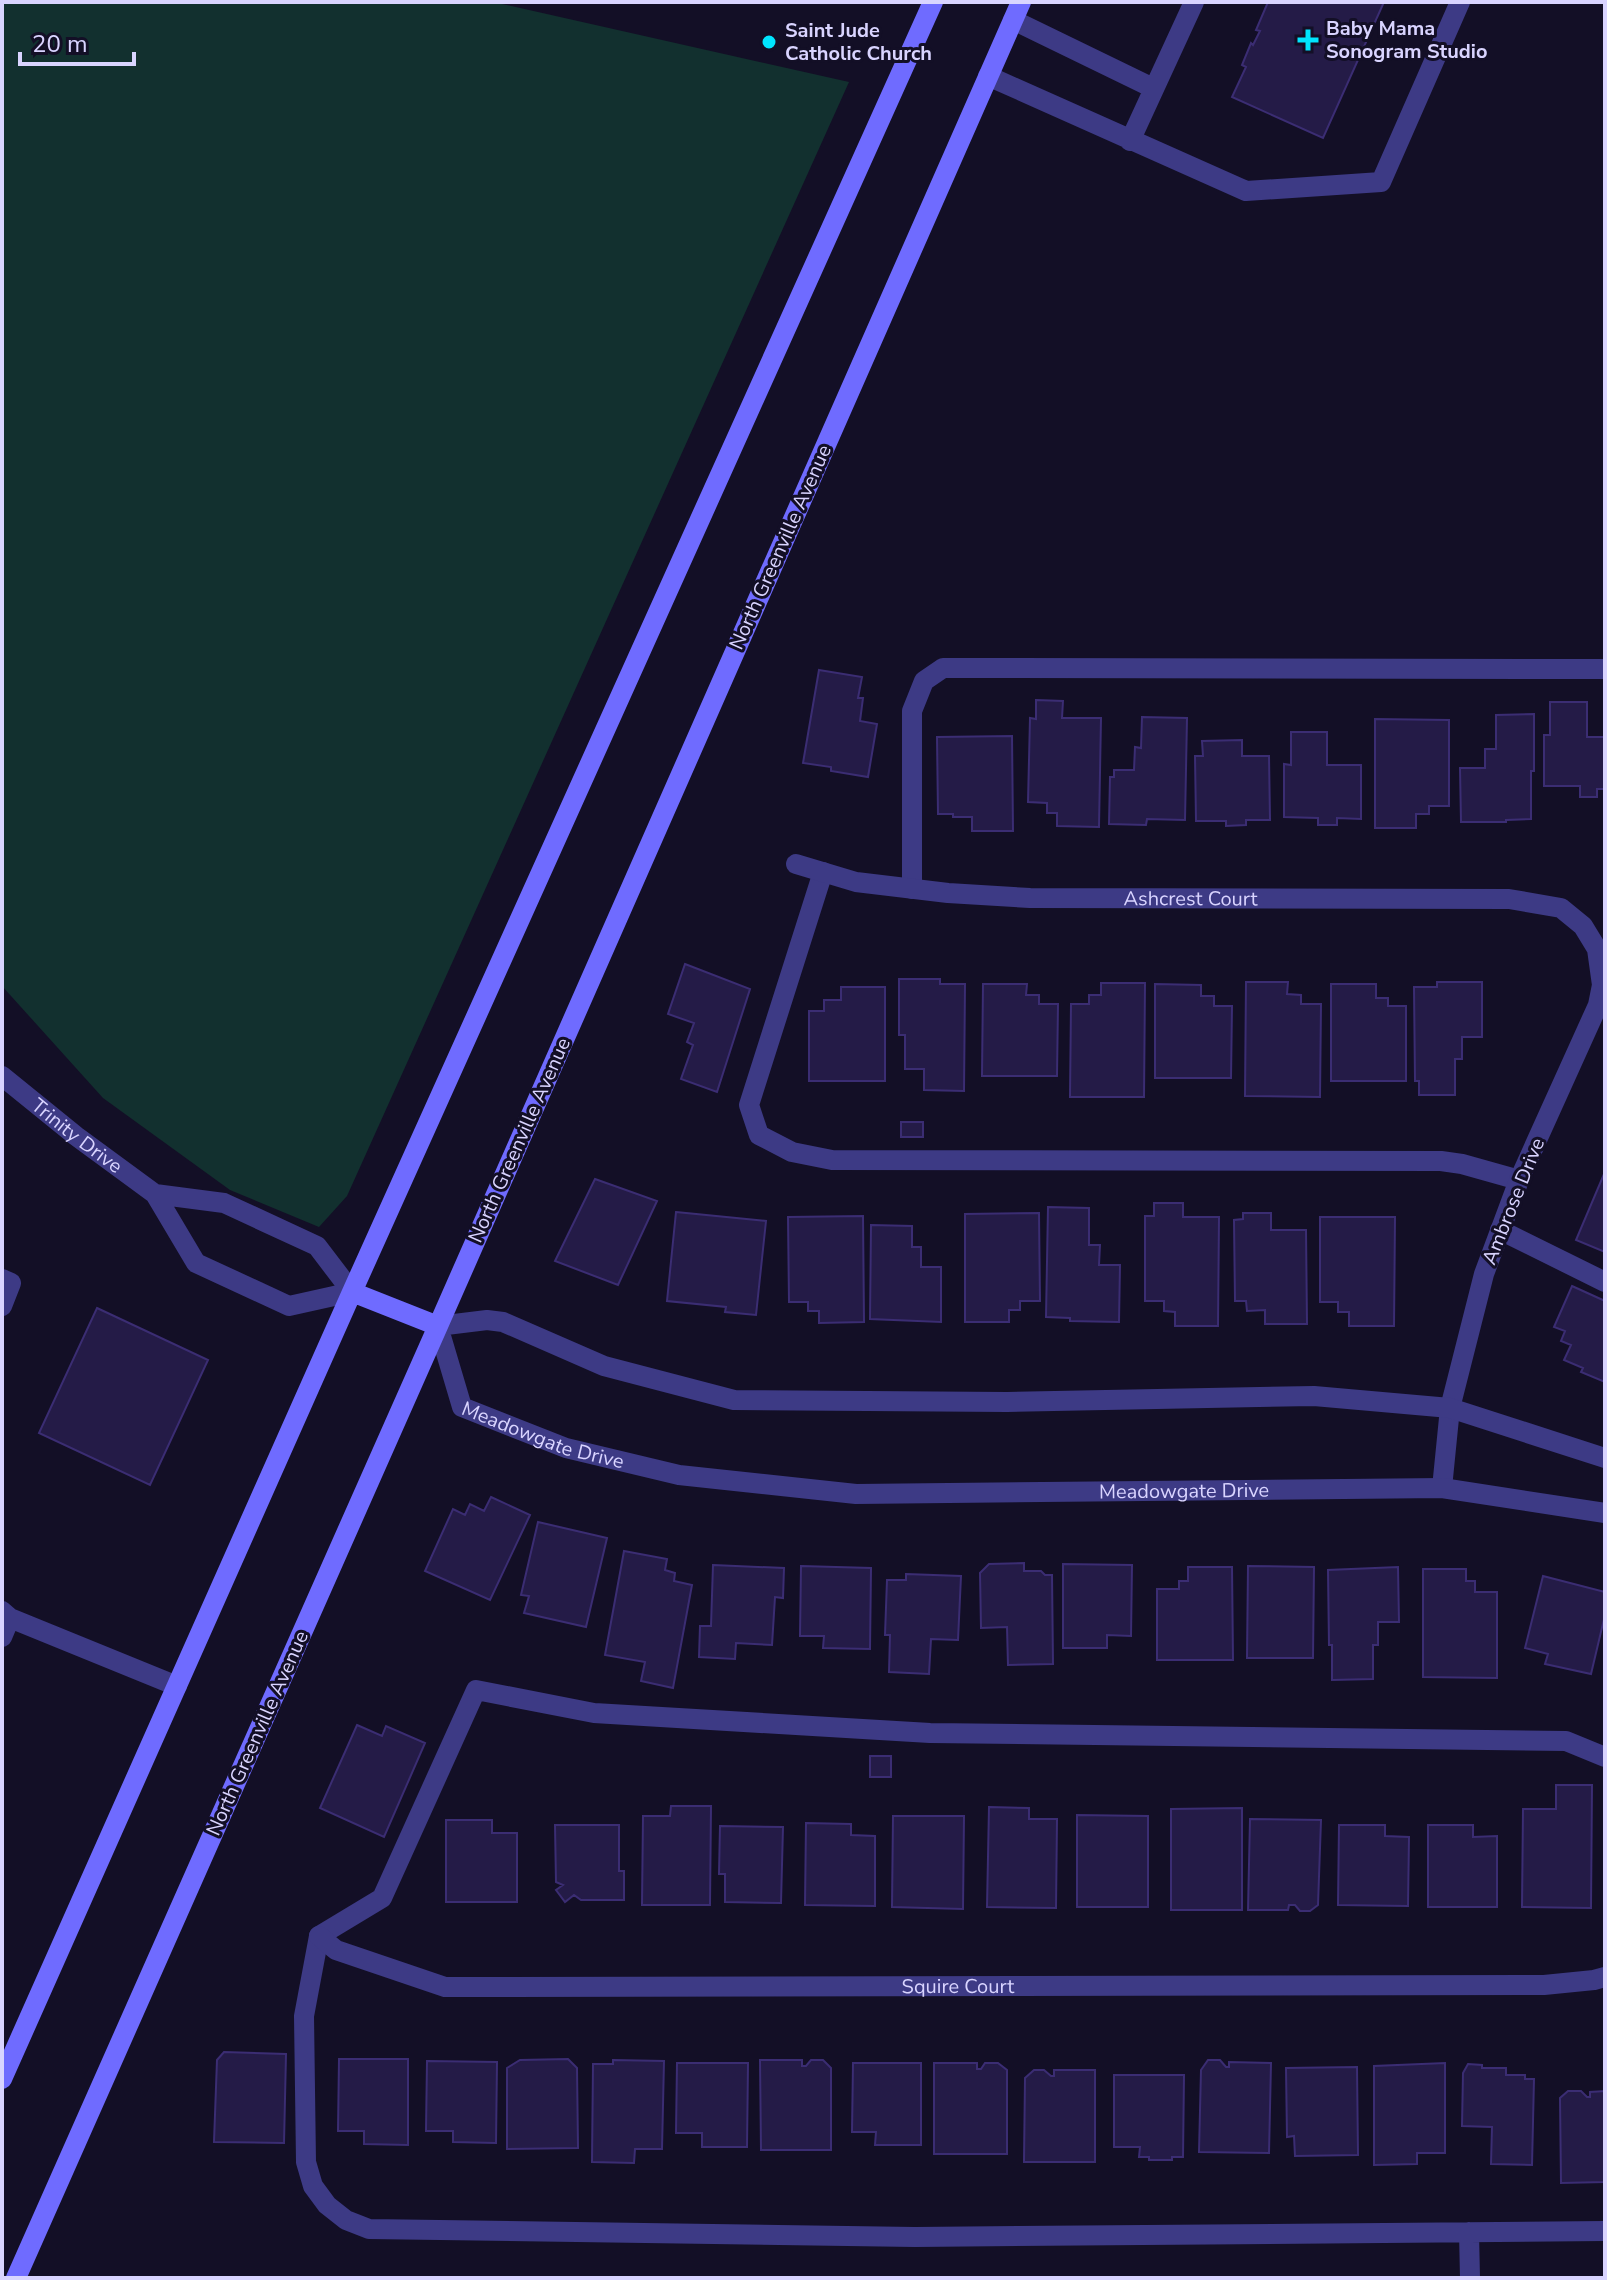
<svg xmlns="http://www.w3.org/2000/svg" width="1607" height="2280" font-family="'Nunito Sans',sans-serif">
<rect width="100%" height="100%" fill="#130f26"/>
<path fill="#12302f" d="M2 2H493L849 82 347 1196 319 1227 230 1190 103 1098 2 986Z"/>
<path fill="#241b47" stroke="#3b2d73" stroke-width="2" d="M1268 2H1384L1323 138 1232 97 1246 67 1242 65 1251 43 1253 45 1260 31 1256 30Z
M819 670 862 677 858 698H863L860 721 877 724 868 777 831 771V767L803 763Z
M1036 700 1063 701 1062 718H1101L1099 827 1057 826V813H1047V803L1028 802 1030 718 1036 719Z
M1550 702H1587V737H1605V789H1597V797H1580V786H1544V735H1550Z
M1534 714V771H1531V819L1506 820V822H1461L1460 768H1485V749H1496V715Z
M1142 717 1187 718 1185 820 1147 819 1146 825 1109 824 1110 777H1114V770H1134L1135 747 1141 748Z
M1375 719 1449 720V806H1429V814H1416V828H1375Z
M1291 732H1327V765H1361V819L1337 818V825H1318V818L1284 817V764L1291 765Z
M1012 736 1013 831H972V817H953V814H938L937 737Z
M1242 740V756H1269L1270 820H1246V825L1226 826V821H1196L1195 756H1203L1202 741Z
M685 964 750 989 717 1092 681 1079 693 1045 687 1042 694 1023 668 1014Z
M899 979H940V984H965L964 1091 924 1090V1069H905V1035H899Z
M1246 982H1288L1287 994 1301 995V1004H1321L1320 1097 1245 1096Z
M1437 982H1482V1037H1462V1059H1455V1095H1419V1081H1415L1414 987H1437Z
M1101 983H1145L1144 1097H1070L1071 1004H1089V995H1101Z
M983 984H1027L1026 995H1039V1004H1058L1057 1076H982Z
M1155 984 1201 985V996H1214V1006H1232L1231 1078H1155Z
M1331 984H1376V998H1388V1006H1406V1081H1331Z
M841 987H885V1081H809V1011H824V1000H841Z
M901 1122H923V1137H901Z
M1604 1174H1605V1252L1576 1240Z
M595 1179 657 1201 618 1285 555 1261Z
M1154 1203H1183V1217H1219L1218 1326H1175V1312L1164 1311V1301H1145V1216H1154Z
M1048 1207 1089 1208V1245H1100L1099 1265H1120L1119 1322 1070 1321V1318L1046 1317Z
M676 1212 766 1221 756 1315 725 1312 726 1307 667 1301Z
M1039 1213 1040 1301H1020V1310H1009V1322H965V1214Z
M1243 1213H1271V1230H1306L1307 1324H1265V1310L1247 1311 1246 1301H1235L1234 1220 1243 1219Z
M863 1216 864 1322 819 1323V1311H808V1302H789L788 1217Z
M1320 1217H1395L1394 1326H1349V1312H1338V1302H1320Z
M871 1225 912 1226V1247H921V1267H941V1322L870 1319Z
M1572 1286 1605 1301V1382L1581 1372 1583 1368 1564 1360 1571 1345 1561 1341 1565 1331 1554 1327Z
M97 1308 208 1360 150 1485 39 1433Z
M491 1497 530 1515 490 1600 425 1571 453 1509 465 1515 470 1504 484 1511Z
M538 1522 607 1538 586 1627 524 1613 529 1596 521 1595Z
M624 1551 667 1559 665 1570 675 1573 674 1581 692 1585 673 1688 641 1681 645 1662 605 1655Z
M1024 1563V1571H1041L1045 1575H1052L1053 1664 1008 1665 1007 1627 981 1628 980 1573 989 1564Z
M1063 1564 1132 1565 1131 1636 1107 1635V1648H1063Z
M713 1565 784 1568 783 1598 775 1597 772 1645 736 1643 735 1659 699 1657 700 1626H711Z
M801 1566 871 1568 870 1649 823 1648 824 1636H800Z
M1248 1566 1314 1567 1313 1658H1247Z
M1188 1567H1232L1233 1660H1157V1589H1179V1581H1188Z
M1398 1567 1399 1622H1378V1645H1373V1679L1332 1680V1645H1329L1328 1570Z
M1423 1569H1466V1581H1475V1592H1497V1678L1423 1677Z
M906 1574 961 1576 958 1640 931 1639 929 1674 889 1672 890 1635H885L887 1580H906Z
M1543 1576 1605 1592V1615L1591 1674 1545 1664 1548 1654 1525 1648Z
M357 1725 382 1736 386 1726 425 1743 384 1837 320 1808Z
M870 1756H891V1777H870Z
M1556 1785H1592L1591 1908 1522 1907 1523 1809H1556Z
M671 1806H711L710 1905H642L643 1816H670Z
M989 1807 1029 1808V1819H1057L1056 1908 987 1907Z
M1242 1808V1910H1171V1809Z
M1077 1815 1148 1816V1907H1077Z
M893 1816H964L963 1909 892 1907Z
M1250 1819 1321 1820 1318 1905 1310 1911H1300L1295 1905H1289L1288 1910H1248Z
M446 1820H492V1833H517V1902H446Z
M806 1823 851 1824V1835L875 1836V1906L805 1905Z
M555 1825H619V1871H624V1900H581L574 1895 565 1902 556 1890 563 1885 556 1882Z
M1339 1825H1385V1836L1409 1837 1408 1906 1338 1905Z
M1428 1825H1473V1837L1497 1836V1907H1428Z
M720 1826 783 1827 781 1903 725 1902V1874H719Z
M224 2052 286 2054 284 2143 214 2142 217 2060Z
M339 2059H408V2145L364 2144V2131H338Z
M568 2059 577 2068 578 2148 507 2149V2068L520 2060Z
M613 2060 664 2061 662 2149H635L634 2163 592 2162 593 2064H613Z
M760 2060H802V2066H806L811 2060H823L831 2068V2150H761Z
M1208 2060H1220L1226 2067H1229V2062L1271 2063 1269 2153 1199 2152 1201 2070Z
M427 2061 497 2062 496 2143 453 2142V2131H426Z
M677 2063H748L747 2147H702V2133H676Z
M853 2063H921V2145H875L876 2132H852Z
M934 2063H977V2069H981L985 2063H998L1007 2070V2154H934Z
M1445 2063V2153H1417V2164L1374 2165V2066Z
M1468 2064 1482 2065V2068H1506V2075H1525V2079H1534L1532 2165 1491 2164 1492 2127 1462 2126 1463 2073Z
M1357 2067 1358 2155 1295 2156 1294 2136 1287 2137 1286 2068Z
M1034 2070H1044L1051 2076H1054V2070H1095V2162H1024L1025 2078Z
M1114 2075H1184L1183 2157H1172V2160H1149V2157H1139L1140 2147H1114Z
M1568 2091H1581L1587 2097H1590V2092L1605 2091V2182L1561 2183 1560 2098Z"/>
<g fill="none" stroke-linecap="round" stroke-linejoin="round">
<path stroke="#3d3a85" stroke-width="20" d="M1013 20 1153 88
M988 76 1246 191 1381 182 1460 2
M1130 141 1194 2
M823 872 749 1105 759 1135 792 1152 832 1160 1441 1161 1462 1164 1519 1180
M912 889V711L924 681 943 668 1605 669
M1500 1230 1605 1282
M2 1279 11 1283 2 1306
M2 1611 10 1618 177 1686
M2 1637 10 1618
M1605 1757 1566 1741 930 1733 594 1713 476 1690 382 1898 319 1936 304 2016 306 2162 313 2186 327 2205 346 2220 369 2229 915 2237 1605 2231
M1469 2232 1470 2278"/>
<g stroke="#3d3a85" stroke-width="20">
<path id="s1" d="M796 864 856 882 948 893 1030 898 1509 899 1561 908 1583 926 1597 949 1602 985 1598 1005 1519 1180 1484 1274 1450 1408 1442 1488"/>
<path id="s2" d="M2 1076 76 1136 155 1194 196 1263 289 1306 352 1292 317 1246 224 1203 155 1194"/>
<path id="s3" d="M1605 1458 1450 1408 1314 1396 1007 1402 734 1400 604 1366 503 1322 487 1320 438 1326 462 1407 566 1448 679 1475 856 1494 1442 1488 1605 1513"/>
<path id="s4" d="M319 1936 336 1950 445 1987 1544 1985 1594 1980 1605 1977"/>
</g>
<path stroke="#6f6bff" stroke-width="20" d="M352 1292 438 1326
M2 2079 352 1292 933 2
M16 2278 438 1326 1021 2"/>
</g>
<g fill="#00e5ff" stroke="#130f26" stroke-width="3">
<path d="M1304 28h8v8h8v8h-8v8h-8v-8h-8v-8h8z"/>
<circle cx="769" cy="42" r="8"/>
</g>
<g text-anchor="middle" stroke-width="6" stroke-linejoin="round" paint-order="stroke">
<g font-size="20" font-weight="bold" fill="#d9d4ff" stroke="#130f26" text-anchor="start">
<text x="1326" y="35">Baby Mama<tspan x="1326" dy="23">Sonogram Studio</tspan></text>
<text x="785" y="37">Saint Jude<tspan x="785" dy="23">Catholic Church</tspan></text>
</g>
<g font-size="20" fill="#d9d4ff" stroke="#130f26">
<text transform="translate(780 547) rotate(-66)" y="7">North Greenville Avenue</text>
<text dy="7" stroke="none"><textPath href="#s1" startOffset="398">Ashcrest Court</textPath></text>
<text dy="7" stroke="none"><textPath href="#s2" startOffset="96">Trinity Drive</textPath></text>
<text transform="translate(519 1140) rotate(-66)" y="7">North Greenville Avenue</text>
<text transform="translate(1513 1201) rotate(-68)" y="7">Ambrose Drive</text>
<text dy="7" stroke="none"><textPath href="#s3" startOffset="1360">Meadowgate Drive</textPath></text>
<text dy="7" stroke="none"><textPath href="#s3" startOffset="2008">Meadowgate Drive</textPath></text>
<text transform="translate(257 1733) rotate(-66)" y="7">North Greenville Avenue</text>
<text dy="7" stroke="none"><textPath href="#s4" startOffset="650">Squire Court</textPath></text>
</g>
</g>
<rect width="1607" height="2280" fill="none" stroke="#d9d4ff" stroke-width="8"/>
<path d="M20 52v12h114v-12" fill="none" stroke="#d9d4ff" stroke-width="4"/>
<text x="32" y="52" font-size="24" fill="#d9d4ff" stroke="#130f26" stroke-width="6" paint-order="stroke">20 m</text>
</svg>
